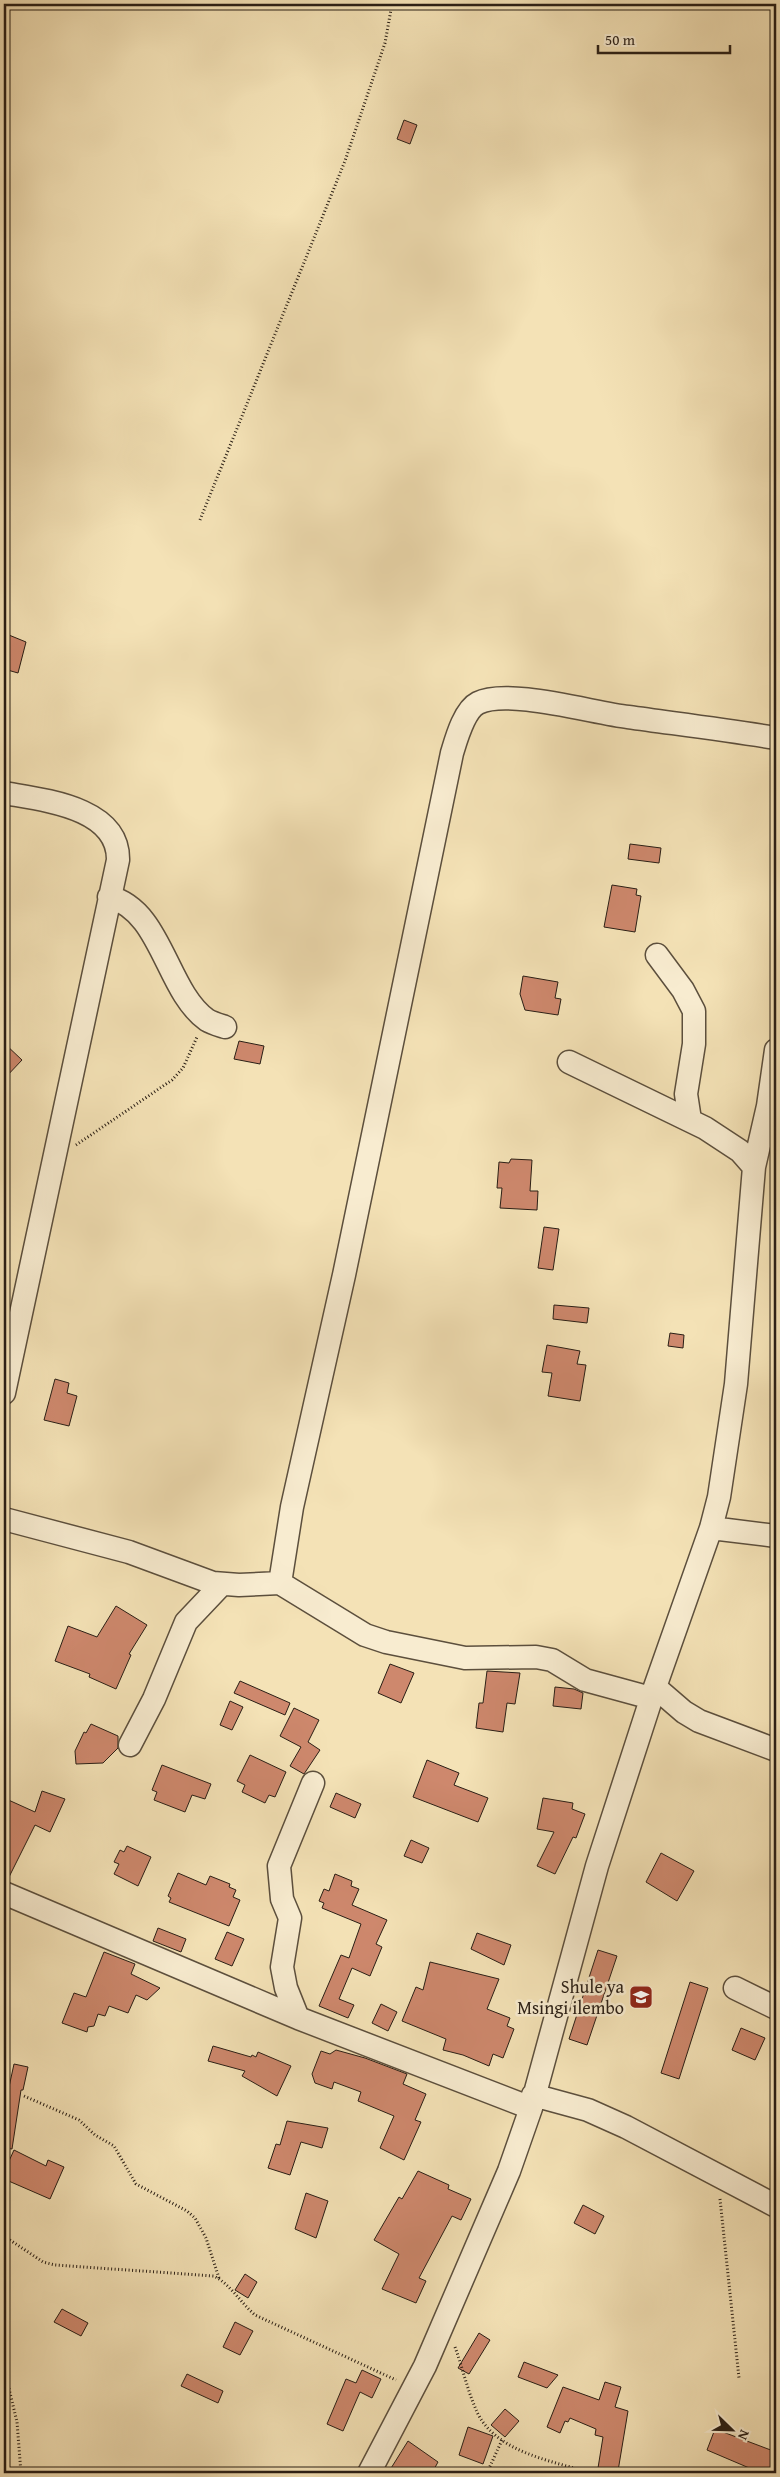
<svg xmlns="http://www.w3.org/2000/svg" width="780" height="2477" font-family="'Gentium Book Plus',serif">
<rect width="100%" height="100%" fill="#f4e2b6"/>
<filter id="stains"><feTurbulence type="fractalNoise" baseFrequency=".004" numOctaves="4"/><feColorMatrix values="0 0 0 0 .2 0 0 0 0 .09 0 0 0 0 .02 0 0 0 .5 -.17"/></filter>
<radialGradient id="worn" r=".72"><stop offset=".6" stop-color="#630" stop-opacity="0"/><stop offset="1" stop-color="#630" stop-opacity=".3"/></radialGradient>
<path fill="#ce886d" stroke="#291e15" d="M404 120 417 125 410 144 397 139Z
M4 633 26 642 18 673 4 669Z
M630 844 661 848 659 863 628 859Z
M612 885 637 889 636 895 641 896 635 932 604 927Z
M523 976 558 982 555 998 561 999 558 1015 525 1010 520 994Z
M239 1041 264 1046 260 1064 234 1059Z
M4 1043 22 1060 4 1079Z
M511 1159 532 1160 530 1191H538L537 1210 500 1208 502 1188H497L499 1162 509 1163Z
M544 1227 559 1229 553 1270 538 1268Z
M554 1305 589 1308 587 1323 553 1319Z
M670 1333 684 1335 683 1348 668 1346Z
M547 1345 580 1351 577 1364 586 1365 580 1401 548 1396 552 1373 542 1372Z
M55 1379 69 1383 67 1393 77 1396 69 1426 44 1420Z
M116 1606 147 1625 129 1654 131 1655 116 1689 89 1677 90 1674 55 1661 68 1626 97 1637Z
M390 1664 414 1673 401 1703 378 1693Z
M487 1671 520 1673 515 1704 507 1703 503 1732 476 1728 479 1703H483Z
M240 1681 290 1703 285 1715 234 1693Z
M555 1687 574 1689 583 1693 581 1709 553 1706Z
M230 1701 243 1707 232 1730 220 1725Z
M294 1708 319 1720 308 1742 320 1750 304 1774 290 1766 301 1747 280 1736Z
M91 1724 118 1736V1748L103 1763 76 1764 75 1751 84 1732 86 1733Z
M250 1755 286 1772 275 1797 269 1795 265 1803 242 1792 245 1785 237 1781Z
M427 1760 459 1773 454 1785 488 1798 478 1822 413 1797Z
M162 1765 211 1784 205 1799 192 1795 185 1812 154 1800 157 1792 152 1790Z
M42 1791 65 1799 50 1832 35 1825 7 1881 4 1880V1798L35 1812Z
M336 1793 361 1804 355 1818 330 1807Z
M543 1798 573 1803 572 1809 585 1814 576 1838 573 1837 555 1874 537 1866 554 1832 537 1829Z
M411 1840 429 1848 422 1863 404 1856Z
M127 1846 151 1857 138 1886 114 1874 119 1864 114 1862 120 1850 124 1852Z
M661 1853 694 1871 677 1901 646 1882Z
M178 1873 206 1885 210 1876 230 1884 229 1887 236 1890 233 1897 240 1900 229 1926 169 1902 171 1898 168 1896Z
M335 1874 352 1881 351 1886 359 1889 352 1905 387 1920 376 1944 382 1947 370 1976 352 1968 339 1999 354 2005 348 2018 319 2006 341 1955 349 1958 361 1924 322 1908 324 1903 319 1901 324 1889 329 1891Z
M158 1928 186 1939 181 1952 153 1941Z
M227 1932 244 1939 232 1966 215 1959Z
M477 1933 511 1945 504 1965 471 1949Z
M598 1950 617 1956 587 2045 569 2039Z
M104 1952 135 1964 131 1974 160 1988 147 2000 136 1995 128 2013 109 2006 105 2016 98 2014 94 2026 88 2027 87 2032 62 2023 74 1993 86 1997Z
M430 1962 499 1979 487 2009 510 2018 507 2026 514 2029 503 2058 493 2054 489 2066 463 2055 443 2050 446 2039 402 2021 416 1987 423 1990Z
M690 1982 708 1988 679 2079 661 2073Z
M381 2004 397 2012 388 2031 372 2023Z
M741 2028 765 2038 755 2060 732 2050Z
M213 2046 251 2057 252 2055 256 2057 258 2052 291 2066 277 2096 242 2076 245 2071 208 2061Z
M336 2050 365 2058 407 2074 403 2084 426 2094 415 2120 421 2122 404 2160 380 2148 394 2116 358 2101 361 2092 334 2082 332 2089 315 2083 312 2074 321 2051 330 2054Z
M14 2064 28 2067 23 2090H21L12 2149 4 2148V2110Z
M287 2121 328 2128 322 2148 301 2142 290 2175 268 2168 276 2144 280 2145Z
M14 2150 46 2166 48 2160 64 2167 50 2199 4 2179V2172Z
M418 2171 449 2185 448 2189 471 2199 461 2220 452 2216 419 2278 426 2281 416 2303 382 2289 399 2254 374 2240 399 2197 402 2199Z
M306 2193 328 2201 316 2238 295 2229Z
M583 2205 604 2216 595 2234 574 2223Z
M245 2274 257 2282 248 2298 235 2290Z
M62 2309 88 2323 81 2336 54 2322Z
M235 2322 253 2331 240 2355 223 2347Z
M479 2333 490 2340 469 2374 458 2368Z
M524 2362 558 2375 547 2388 518 2377Z
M362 2370 381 2379 372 2398 360 2392 343 2431 327 2424 346 2379 356 2383Z
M187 2374 223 2391 218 2403 181 2386Z
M605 2382 621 2387 615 2407 628 2411 618 2471 598 2468 603 2437 595 2435 596 2429 570 2418 568 2422 565 2421 560 2433 547 2427 563 2387 599 2400Z
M505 2409 519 2421 505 2437 491 2425Z
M468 2427 493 2436 483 2464 459 2455Z
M715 2429 776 2452V2473H761L707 2450Z
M408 2441 438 2462 432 2473H388Z"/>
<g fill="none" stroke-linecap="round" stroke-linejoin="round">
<g stroke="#5c4f3d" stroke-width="25">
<path id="minor" d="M4 793C43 800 119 807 118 860L4 1393
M109 897C162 910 166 991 207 1020 212 1023 219 1025 225 1027
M657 955 683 990 694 1011V1044L686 1094 690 1120
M569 1062 705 1128 740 1151 754 1167
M4 1519 129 1552 213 1583 239 1585 280 1583 365 1635 386 1642 465 1658 536 1657 552 1660 585 1680 651 1698
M711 1528 776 1536
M280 1583 292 1507 344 1275 452 753C456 740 464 710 478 703 508 688 593 713 628 717 678 724 727 730 776 738
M655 1687 684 1712 699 1721 776 1750
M130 1745 154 1699 186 1622 222 1584
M4 1893 298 2018 531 2108
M735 1988 776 2008
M298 2018 286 1988 282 1967 290 1918 282 1899 279 1866 313 1783
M533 2095 588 2110 626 2127 776 2206
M369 2473 425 2366 509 2171 531 2108 597 1866 655 1687 711 1528 719 1497 736 1384 754 1167 768 1106 776 1050"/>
</g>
<path stroke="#291e15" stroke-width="3" stroke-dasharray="1 2.5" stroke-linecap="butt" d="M200 520 345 161 385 43 392 4
M76 1145 172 1080 183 1068 197 1037
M24 2096 79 2120 95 2135 114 2146 136 2184 187 2211 195 2218 206 2238 219 2278
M720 2199 739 2378
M4 2236 43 2262 55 2265 214 2276C231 2285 240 2302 255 2315L396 2380
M4 2295 8 2263V2238
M455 2347C463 2369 468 2393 478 2414 498 2453 553 2461 591 2473
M4 2368 17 2422 21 2473
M487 2473 502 2440"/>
<use href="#minor" stroke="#f8ecd0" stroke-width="22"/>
</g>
<defs>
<g id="school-square" transform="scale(1.25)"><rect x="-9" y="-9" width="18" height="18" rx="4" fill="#8f2418" stroke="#f8ecd0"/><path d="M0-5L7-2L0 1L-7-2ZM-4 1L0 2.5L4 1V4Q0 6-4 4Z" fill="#fff"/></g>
</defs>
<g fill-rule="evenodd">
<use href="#school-square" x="641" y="1997"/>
</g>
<g text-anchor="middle" stroke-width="5" stroke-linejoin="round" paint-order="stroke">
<g font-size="18" fill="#291e15" stroke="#f8ecd0" text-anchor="end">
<text x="624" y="1993">Shule ya<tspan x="624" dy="21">Msingi ilembo</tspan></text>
</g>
</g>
<rect width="780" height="2477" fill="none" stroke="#f4e2b6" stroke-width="20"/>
<rect x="5" y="5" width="770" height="2467" fill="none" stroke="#291e15" stroke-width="2.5"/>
<rect x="10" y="10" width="760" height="2457" fill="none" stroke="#291e15"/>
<g transform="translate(732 2430) rotate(113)" stroke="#f8ecd0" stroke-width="4" paint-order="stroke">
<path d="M0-4L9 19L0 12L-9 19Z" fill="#291e15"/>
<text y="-8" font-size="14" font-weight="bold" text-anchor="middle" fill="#291e15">N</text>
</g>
<path d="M598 45v8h132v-8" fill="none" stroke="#291e15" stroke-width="2.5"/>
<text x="605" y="45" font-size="15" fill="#291e15" stroke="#f8ecd0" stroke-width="4" paint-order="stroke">50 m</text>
<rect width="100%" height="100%" filter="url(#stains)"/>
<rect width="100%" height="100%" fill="url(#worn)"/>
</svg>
